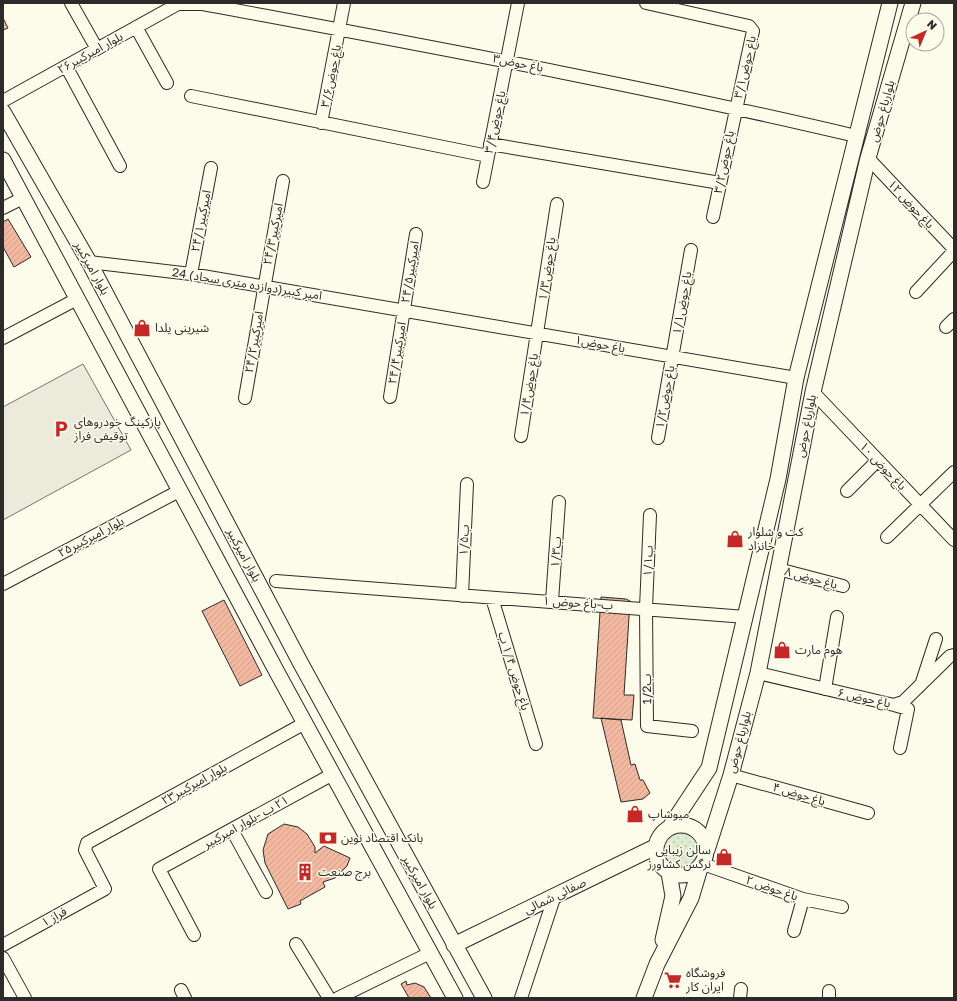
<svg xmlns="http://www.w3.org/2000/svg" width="957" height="1001" font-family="'Golos Text','Noto Sans Arabic',sans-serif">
<defs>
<pattern id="grass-dots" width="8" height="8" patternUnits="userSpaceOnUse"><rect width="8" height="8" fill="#deebd1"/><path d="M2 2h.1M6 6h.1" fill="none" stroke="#bfcab4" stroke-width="1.8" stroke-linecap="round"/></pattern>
<pattern id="building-hatch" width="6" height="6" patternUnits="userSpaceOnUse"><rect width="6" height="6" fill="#f2b8a0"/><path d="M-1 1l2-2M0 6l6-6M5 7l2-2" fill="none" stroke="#d09e8a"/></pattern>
</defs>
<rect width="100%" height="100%" fill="#fdfbea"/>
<path fill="url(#grass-dots)" stroke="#74746e" d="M663 850a18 18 0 1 1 36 0a18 18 0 1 1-36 0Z"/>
<path fill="#eceadb" stroke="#74746e" d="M83 364 131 450 3 520V407Z"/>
<path fill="url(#building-hatch)" stroke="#2b2b2b" d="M3 18 8 28 3 30Z
M8 219 31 257 14 267 3 247V222Z
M601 597 626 599 630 601 624 695H634L632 720 593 718Z
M224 600 262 675 240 686 202 611Z
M601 718 621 720 631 765 635 764 640 780H643L650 793 643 799 621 802Z
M284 824 298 827 307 834 315 847V853L324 846 350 858 347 866 335 878 323 882 325 887 300 901 301 904 288 909 265 863 263 850 268 834Z
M406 981 407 985 415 983 424 987 431 998H409L401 984Z"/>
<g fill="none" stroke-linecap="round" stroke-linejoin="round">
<g stroke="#2b2b2b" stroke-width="14">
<path id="minor" d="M71 3 97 49
M646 3 749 26 753 31 713 217
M136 27 167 83
M66 66 120 166
M191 96 488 156
M3 101 178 4H203C421 45 640 85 856 136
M321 123 344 3
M490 144 720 183
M868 158 954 249
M483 182 518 3
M3 208 23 198
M89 262 191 274 796 378
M191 274 211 168
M916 292 954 251
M946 327 954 319
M3 338 77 299
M813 392 954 540
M390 397 416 234
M245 398 283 181
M521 436 557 204
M658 438 691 250
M847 491 878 460
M650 515 646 608 647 726 692 731
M887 537 954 472
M778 569 843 586
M276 581 746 617
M3 584 179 491
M462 596 467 484
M492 598 536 744
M552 601 559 502
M758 673 894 705 903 702 950 656 954 655
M922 682 936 639
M825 689 837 617
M894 705 908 709 900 748
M731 775 868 813
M232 830 266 892
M703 864 803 899 842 907
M794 931 803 899
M194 935 159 869 333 774
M296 944 329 998
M3 945 105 889 85 850 87 843 305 723
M3 958 25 998
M181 990 185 998
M338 998 430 953
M521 998 555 895
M740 998 741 989
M829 998V991"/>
</g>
<g stroke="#2b2b2b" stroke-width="17">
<path id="major" d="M3 112 89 262 300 662 484 998
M3 160 278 674 455 998
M656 850a25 25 0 1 1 50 0a25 25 0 1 1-50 0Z
M670 827 709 768 778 479 796 378 890 3
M707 850 731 775 758 673 813 392 868 158 913 3
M663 940 673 896 669 873
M454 945 655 847
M644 998 657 964 691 898 700 868"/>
</g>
<use href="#minor" stroke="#fdfbea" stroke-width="12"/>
<use href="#major" stroke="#fdfbea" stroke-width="15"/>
</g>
<defs>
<g id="shop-bare" transform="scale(1.38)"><path d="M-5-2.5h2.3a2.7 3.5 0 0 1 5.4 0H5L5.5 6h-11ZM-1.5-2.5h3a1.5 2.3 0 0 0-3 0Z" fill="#c62828" stroke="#fdfbea" stroke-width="2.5" paint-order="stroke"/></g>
<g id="parking-bare" transform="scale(1.38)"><path d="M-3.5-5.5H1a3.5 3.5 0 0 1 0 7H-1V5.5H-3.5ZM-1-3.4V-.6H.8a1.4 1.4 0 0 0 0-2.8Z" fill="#c62828" stroke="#fdfbea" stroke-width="2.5" paint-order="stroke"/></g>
<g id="bank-bare" transform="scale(1.38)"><path d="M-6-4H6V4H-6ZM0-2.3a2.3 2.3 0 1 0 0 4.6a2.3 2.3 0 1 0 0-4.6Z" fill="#c62828" stroke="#fdfbea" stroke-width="2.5" paint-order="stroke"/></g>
<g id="building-bare" transform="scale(1.38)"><path d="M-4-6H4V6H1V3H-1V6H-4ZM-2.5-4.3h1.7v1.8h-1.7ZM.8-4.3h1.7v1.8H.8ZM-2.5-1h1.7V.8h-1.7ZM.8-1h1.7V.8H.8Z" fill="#c62828" stroke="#fdfbea" stroke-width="2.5" paint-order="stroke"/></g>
<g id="supermarket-bare" transform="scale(1.38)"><path d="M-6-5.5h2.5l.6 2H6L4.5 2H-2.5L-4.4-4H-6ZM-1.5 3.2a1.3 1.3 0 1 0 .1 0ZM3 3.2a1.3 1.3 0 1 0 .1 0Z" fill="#c62828" stroke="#fdfbea" stroke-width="2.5" paint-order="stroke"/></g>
</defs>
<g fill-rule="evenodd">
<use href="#shop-bare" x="142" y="328"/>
<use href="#parking-bare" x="61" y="429"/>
<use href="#shop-bare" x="735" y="539"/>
<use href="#shop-bare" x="782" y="650"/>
<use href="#shop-bare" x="635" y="814"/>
<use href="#bank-bare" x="328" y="838"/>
<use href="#shop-bare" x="724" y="857"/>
<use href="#building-bare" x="305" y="872"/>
<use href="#supermarket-bare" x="673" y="980"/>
</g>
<g text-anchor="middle" stroke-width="3" stroke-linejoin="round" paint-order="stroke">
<g font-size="12" fill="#2b2b2b" stroke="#fdfbea">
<text transform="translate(90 53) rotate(-29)" y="4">بلوار امیرکبیر۲۶</text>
<text transform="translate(518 63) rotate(11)" y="4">باغ حوض۳</text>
<text transform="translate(745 67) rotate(-77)" y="4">باغ حوض۳/۱</text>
<text transform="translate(331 76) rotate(-79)" y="4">باغ حوض۳/۶</text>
<text transform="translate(882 111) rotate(-74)" y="4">بلوارباغ حوض</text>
<text transform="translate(495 122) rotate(-78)" y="4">باغ حوض۳/۴</text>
<text transform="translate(724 162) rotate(-79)" y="4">باغ حوض۳/۲</text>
<text transform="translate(911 204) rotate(47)" y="4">۱۲ باغ حوض</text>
<text transform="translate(201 221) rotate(-79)" y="4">امیرکبیر۲۴/۱</text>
<text transform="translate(273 234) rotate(-79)" y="4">امیرکبیر۲۴/۳</text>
<text transform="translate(92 268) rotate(61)" y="4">بلوار امیرکبیر</text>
<text transform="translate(547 269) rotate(-82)" y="4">باغ حوض۱/۳</text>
<text transform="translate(410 272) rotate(-81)" y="4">امیرکبیر۲۴/۵</text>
<text transform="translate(247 284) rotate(9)" y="4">24 امیر کبیر(دوازده متری سجاد)</text>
<text transform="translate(682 303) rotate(-80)" y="4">باغ حوض۱/۱</text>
<text transform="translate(254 342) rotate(-80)" y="4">امیرکبیر۲۴/۲</text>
<text transform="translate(600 344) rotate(10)" y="4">باغ حوض۱</text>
<text transform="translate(397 353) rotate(-81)" y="4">امیرکبیر۲۴/۴</text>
<text transform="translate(529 385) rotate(-81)" y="4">باغ حوض۱/۴</text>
<text transform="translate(665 397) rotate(-80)" y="4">باغ حوض۱/۲</text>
<text transform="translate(806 426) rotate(-79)" y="4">بلوارباغ حوض</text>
<text transform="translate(883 466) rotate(46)" y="4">۱۰ باغ حوض</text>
<text transform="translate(91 537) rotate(-28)" y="4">بلوار امیرکبیر۲۵</text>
<text transform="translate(464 540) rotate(-87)" y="4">ب۱/۵</text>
<text transform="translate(556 552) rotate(-86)" y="4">ب۱/۳</text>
<text transform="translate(244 555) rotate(62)" y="4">بلوار امیرکبیر</text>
<text transform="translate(648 561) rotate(-88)" y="4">ب۱/۱</text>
<text transform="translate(811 578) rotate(15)" y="4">۸ باغ حوض</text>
<text transform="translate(578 603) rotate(4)" y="4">۱ ب-باغ حوض</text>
<text transform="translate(514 671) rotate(73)" y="4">باغ حوض ۱/۴ ب</text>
<text transform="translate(647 689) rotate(-91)" y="4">1/2ب</text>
<text transform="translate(864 698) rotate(12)" y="4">۶ باغ حوض</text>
<text transform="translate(739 742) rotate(-75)" y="4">بلوارباغ حوض</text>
<text transform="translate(194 784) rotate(-29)" y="4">۲۳بلوار امیرکبیر</text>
<text transform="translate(799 794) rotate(16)" y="4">۴ باغ حوض</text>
<text transform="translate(246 822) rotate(-29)" y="4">٢١ ب -بلوار امیرکبیر</text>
<text transform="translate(420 882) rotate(61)" y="4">بلوار امیرکبیر</text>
<text transform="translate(772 888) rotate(19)" y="4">۲ باغ حوض</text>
<text transform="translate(555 896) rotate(-26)" y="4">صفائی شمالی</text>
<text transform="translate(54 917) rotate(-29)" y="4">فراز ۱</text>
</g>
<g font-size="12" fill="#2b2b2b" stroke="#fdfbea" text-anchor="start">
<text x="155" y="332">شیرینی یلدا</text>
<text x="74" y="426">پارکینگ خودروهای<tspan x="74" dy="14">توقیفی فراز</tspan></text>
<text x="748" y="536">کت و شلوار<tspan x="748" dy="14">خانزاد</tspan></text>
<text x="795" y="654">هوم مارت</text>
<text x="648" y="818">میوشاپ</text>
<text x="341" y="842">بانک اقتصاد نوین</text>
<text x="711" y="854" text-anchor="end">سالن زیبایی<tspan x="711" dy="14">نرگس کشاورز</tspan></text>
<text x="318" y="876">برج صنعت</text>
<text x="686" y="977">فروشگاه<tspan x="686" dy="14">ایران کار</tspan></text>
</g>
</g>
<rect width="957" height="1001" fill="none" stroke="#2b2b2b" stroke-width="8"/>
<g transform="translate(925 32) rotate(44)"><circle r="19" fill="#fdfbea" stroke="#a9a89e"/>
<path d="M0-3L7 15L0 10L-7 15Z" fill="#c62828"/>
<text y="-6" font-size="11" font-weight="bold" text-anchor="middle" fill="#2b2b2b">N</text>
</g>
</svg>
